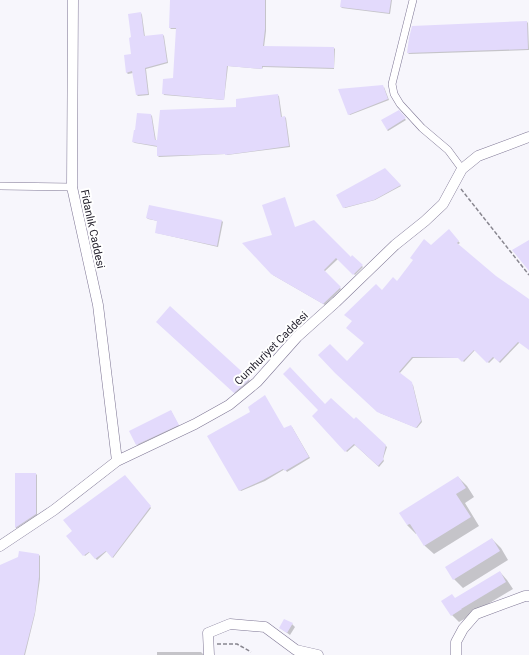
<svg xmlns="http://www.w3.org/2000/svg" width="529" height="655" font-family="Roboto,sans-serif">
<rect width="100%" height="100%" fill="#f7f6fc"/>
<path fill="#0003" d="M171 0H266V31L264 47 334 48 335 49 334 69 263 67 262 69 228 66 224 100 164 95 163 93 174 79 177 29H171L170 28Z
M342 0H392L390 14 342 8 341 7Z
M141 13 142 15 145 37 163 35 164 36 168 63 146 69 149 95 138 96 137 95 133 73 128 74 127 73 132 55V38Z
M527 22 528 23 529 50 409 54 408 53Z
M384 87 389 100 350 115 349 114Z
M277 95 279 96 282 117H285L286 118 290 147 227 155 226 154 159 157 158 156V147L135 143 133 142 151 115 152 116 156 141 237 108Z
M399 112 406 120 388 131 387 130Z
M385 169 401 186 375 200 345 208 344 207Z
M147 218 222 221 223 222 218 247 157 233 156 232 158 221 148 219Z
M295 228 351 258 352 256 363 267 355 275 338 259 324 272 341 289 325 305 273 275Z
M448 231 460 243 457 245 495 277 529 300V349L520 342 500 363 495 357 489 363 475 350 464 362 460 358H413L399 374 413 385 422 422 417 428 380 413 347 362 366 343 382 291 397 283 431 247Z
M170 307 250 381 235 393 157 322Z
M325 406 354 421 356 418 387 447 383 459 384 461 379 467 355 445 347 452 313 416Z
M171 411 179 426 138 445 137 444Z
M292 427 310 458 287 472 285 469 265 481 241 491 240 490 284 430Z
M16 474H36L37 475V515L17 528H16Z
M125 476 151 508 113 558 107 551 97 560 90 552 85 556 68 536Z
M458 477 467 486 474 497 465 503 479 526 434 554 425 546 417 533 416 534 407 525Z
M492 539 501 548 508 560 463 588 454 579Z
M39 555 40 556V579L35 614 25 655H0V566Z
M500 572 507 580 513 589 468 616V617L459 622 452 615 455 599Z
M292 624 295 627 290 635 283 630Z
M157 652H201L204 655H157Z"/>
<path fill="#e3dafc" d="M170 0H265V29L263 46 334 47V68L262 66V69L227 66 224 100 162 94 163 79 173 78 176 28H169Z
M341 0H391L389 13 340 7Z
M141 12 144 36 163 34 167 62 145 68 148 94 136 95 132 71 126 73 124 55 131 54 129 38 131 37 128 14Z
M527 21 528 49 407 53 409 38 412 26Z
M383 85 388 99 348 115 338 89Z
M278 94 281 117 285 116 289 146 225 155V154L157 156V146L132 142 134 130H135L137 113 151 114 155 140H157L160 110 236 107V99Z
M399 110 406 118 387 130 381 120Z
M385 168 401 185 374 200 343 208 336 195Z
M285 197 295 227 314 220 351 257 352 255 363 265 353 275 336 258 324 270 341 287 323 304 271 274 242 243 272 235 262 205Z
M149 205 222 220 217 246 155 233 157 221 146 218Z
M449 229 459 241 457 243 496 276 529 299V350L518 342 499 362 493 357 487 363 474 350 462 362 458 358 412 357 399 372 412 382 421 421 416 428 377 412 335 373 318 355 330 344 347 361 364 343 346 328 352 321 344 315 376 284 382 290 393 277 397 281 413 260 410 258 424 239 431 245Z
M529 240V271L512 250Z
M170 306 250 379 234 393 156 322Z
M290 367 325 404 331 398 354 419 356 417 386 445 383 458 384 459 378 466 354 444 345 452 312 416 318 410 283 374Z
M265 395 284 428 291 425 309 457 285 471 283 469 263 480 239 491 207 436 250 412 248 407Z
M171 410 179 425 136 445 129 431Z
M15 473H36V514L15 528Z
M125 475 151 506 112 558 106 551 95 559 89 552 83 556 66 536 72 531 63 520Z
M458 476 466 488 456 494 471 517 424 546 410 524 407 525 399 513Z
M492 538 500 551 453 580 445 567Z
M19 551 39 554V577L35 612 24 655H0V565L18 557Z
M500 571 506 582 461 609H462L451 616 441 601 452 594 455 598Z
M284 619 293 623 287 633 279 628Z"/>
<g fill="none" stroke-linecap="round" stroke-linejoin="round">
<g stroke="#7e7694" stroke-width="8">
<path id="street" d="M413 0 392 84 394 94 400 104 422 128 448 150 462 169
M0 186 72 187"/>
</g>
<g stroke="#7e7694" stroke-width="11">
<path id="secondary" d="M73 0 72 187 98 305 117 461
M0 546 54 510 117 461 195 424 229 405 257 382 297 337 336 302 395 245 425 221 443 204 462 169 478 156 529 137
M209 655 208 633 230 624 265 627 296 650 318 655
M456 655V642L463 629 476 614 525 596H529"/>
</g>
<path stroke="#88868f" stroke-width="1.5" stroke-dasharray="4 2" stroke-linecap="butt" d="M461 189 529 275
M217 644H237L251 652"/>
<use href="#street" stroke="#fff" stroke-width="7"/>
<use href="#secondary" stroke="#fff" stroke-width="10"/>
</g>
<g text-anchor="middle" stroke-width="4" stroke-linejoin="round" paint-order="stroke">
<g font-size="11" fill="#26232f" stroke="#fff">
<text transform="translate(93 229) rotate(78)" y="4">Fidanlık Caddesi</text>
<text transform="translate(271 348) rotate(-45)" y="4">Cumhuriyet Caddesi</text>
</g>
</g>
</svg>
